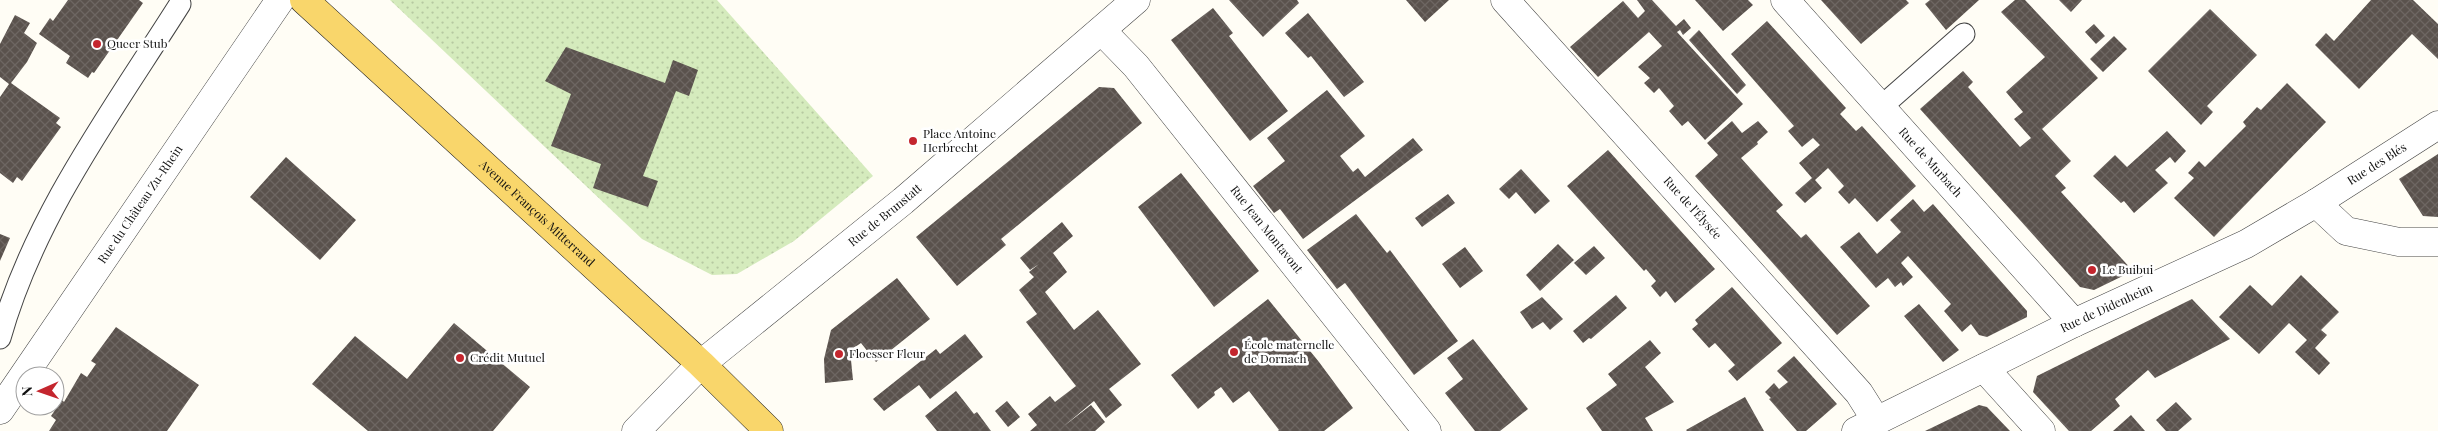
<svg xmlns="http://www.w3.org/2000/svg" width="2438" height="431" font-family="'Playfair Display',serif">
<defs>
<pattern id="green-dots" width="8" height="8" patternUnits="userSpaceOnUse" patternTransform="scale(1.25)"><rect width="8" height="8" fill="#d5ebbd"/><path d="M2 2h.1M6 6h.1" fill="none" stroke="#b6c8a1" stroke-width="1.8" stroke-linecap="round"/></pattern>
<pattern id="building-cross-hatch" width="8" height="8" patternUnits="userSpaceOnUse" patternTransform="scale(1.25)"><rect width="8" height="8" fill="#5a524d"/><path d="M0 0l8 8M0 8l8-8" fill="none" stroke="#6d6662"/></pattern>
</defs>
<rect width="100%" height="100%" fill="#fffdf5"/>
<path fill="url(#green-dots)" d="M390 0H717L873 176 794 241 737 274 712 275 642 239Z"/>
<path fill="url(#building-cross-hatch)" d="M68 0H139L143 3 94 73 92 72 88 78 66 63 70 56 39 34 50 18 53 21Z
M1229 0H1297L1299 3 1263 37Z
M1406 0H1449L1425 22Z
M1637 0H1652L1676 26 1684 19 1691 28 1683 35 1680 30 1677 32 1743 104 1705 140 1688 121 1682 126 1669 111 1674 106 1659 88 1654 93 1644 83 1650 78 1638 67 1662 46 1649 32 1598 77 1570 47 1623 1 1638 18 1645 11Z
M1695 0H1748L1753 5 1723 31Z
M1821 0H1906L1909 3 1861 44Z
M1930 0H1979L1946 30 1925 4Z
M2015 0H2025L2098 78 2042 129 2071 161 2055 176 2066 188 2061 192 2133 271 2094 290 2080 287 1920 109 1963 71 1973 82 1968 87 2020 147 2031 138 2014 119 2023 112 2006 92 2045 57 2001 12Z
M2059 0H2082L2071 12Z
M2371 0H2413L2438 24V59L2412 34 2359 89 2315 45 2326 33 2334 41Z
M1213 8 1233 33 1229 36 1288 111 1250 141 1171 40Z
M2210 9 2257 55 2207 106 2213 112 2201 125 2148 71Z
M1308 13 1364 82 1344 97 1311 56 1308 58 1285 33Z
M15 15 30 23 24 33 37 43 27 62 11 83 60 118 56 123 61 127 22 181 17 177 13 183 0 173V97L9 84 0 77V44Z
M1767 21 1846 108 1840 114 1856 131 1862 126 1916 186 1877 222 1855 198 1849 204 1838 192 1844 186 1828 168 1815 180 1822 188 1805 203 1795 193 1812 178 1799 163 1820 145 1813 138 1802 147 1788 131 1794 126 1731 54Z
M2094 24 2105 36 2096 44 2085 32Z
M1699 30 1746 85 1737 94 1689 40Z
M2114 36 2127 49 2103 72 2090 59Z
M566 47 665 83 673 60 698 70 689 96 676 91 643 176 658 181 648 207 593 188 601 164 551 146 571 94 545 81Z
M2287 83 2326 122 2214 237 2174 198 2194 178 2188 173 2199 161 2205 167 2246 126 2243 122 2257 107 2261 110Z
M1099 87 1114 88 1142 123 1001 239 1006 245 957 286 916 237Z
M1327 90 1365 136 1340 156 1353 172 1358 168 1365 177 1413 138 1423 150 1303 239 1280 209 1274 213 1253 186 1285 161 1267 138Z
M1732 121 1742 133 1758 121 1768 132 1757 142 1758 144 1741 158 1783 205 1776 211 1801 238 1806 234 1870 306 1837 335 1695 176 1718 155 1707 143Z
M2167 131 2186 151 2175 163 2170 157 2155 170 2168 183 2134 213 2124 201 2121 203 2093 176 2115 155 2127 167Z
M1608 150 1715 269 1675 303 1666 291 1660 297 1651 286 1656 281 1646 269 1644 271 1567 186Z
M2438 154V217L2423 216 2399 179Z
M286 157 356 220 320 260 250 197Z
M1521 169 1550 201 1535 214 1516 192 1509 199 1499 189Z
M1181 173 1259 271 1214 307 1138 207Z
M1448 194 1455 203 1422 227 1415 218Z
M1913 199 1924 212 1933 204 2027 311V317L1987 337 1979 335 1971 324 1962 332 1944 311 1951 304 1908 256 1901 263 1913 277 1903 286 1901 282 1895 287 1888 278 1876 288 1840 247 1859 232 1877 254 1901 232 1890 220Z
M1356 214 1387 253 1390 250 1458 341 1414 375 1345 283 1337 289 1307 250Z
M1062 222 1073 236 1053 253 1067 272 1045 292 1074 330 1098 310 1141 364 1109 389 1122 405 1106 418 1094 401 1064 426 1091 405 1105 422 1095 431H1030L1037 425 1028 414 1050 396 1055 402 1076 386 1026 322 1037 314 1019 290 1034 277 1029 272 1039 264 1030 270 1020 258Z
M0 234 10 238 0 261Z
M1558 244 1574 260 1540 291 1526 275Z
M1594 246 1605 258 1586 275 1574 263Z
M1465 247 1483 271 1460 288 1442 264Z
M2301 275 2339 312 2321 330 2327 335 2315 348 2330 363 2319 375 2295 352 2307 340 2289 323 2259 354 2219 317 2250 285 2272 306Z
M897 278 930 319 876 362 861 343 855 347 851 360 853 380 825 383 824 359 831 330Z
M1732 287 1782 343 1737 381 1728 371 1735 365 1715 343 1709 348 1692 329 1698 324 1695 320Z
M1616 295 1627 308 1591 339 1589 338 1583 343 1573 331Z
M1542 297 1563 319 1550 330 1543 322 1532 329 1520 312Z
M1268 299 1319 362 1353 408 1324 431H1278L1279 430 1249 391 1233 403 1221 387 1214 392 1215 395 1198 409 1171 375Z
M2192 299 2230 339 2155 378 2148 370 2115 399 2120 406 2091 431H2069L2033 392 2037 376Z
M1919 304 1959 350 1943 362 1904 316Z
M454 323 530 387 493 431H368L312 384 355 336 407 379Z
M116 327 199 385 167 431H49L56 420 51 416 62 400 64 402 81 373 87 377 96 364 91 361Z
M965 334 983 357 930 399 919 385 884 411 873 399 936 349 940 354Z
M1473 339 1528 409 1500 431H1475L1445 393 1463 379 1447 358Z
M1650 340 1661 353 1645 367 1674 402 1645 418 1653 431H1602L1586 408 1617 385 1608 374Z
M1794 356 1837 404 1806 431H1797L1769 399 1771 398 1765 392 1774 383 1779 389 1788 382 1777 371Z
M956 391 974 414 977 412 991 431H937L925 416Z
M1745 397 1764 431H1687L1686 430Z
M1007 401 1020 417 1008 427 995 411Z
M2176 402 2192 419 2178 431H2166L2156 420Z
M1979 405 1987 407 2010 431H1925Z
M2131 415 2145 431H2113Z"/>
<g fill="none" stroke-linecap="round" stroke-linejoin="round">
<g stroke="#444" stroke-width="23">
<path id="lane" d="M1881 107 1964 34
M0 338C34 216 113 110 180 4"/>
</g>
<g stroke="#444" stroke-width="29">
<g id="street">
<path id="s1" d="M1505 0 1859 393 1876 420"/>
<path id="s2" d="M1785 0 2074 323"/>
<path id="s3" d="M1102 31 1136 66 1427 431"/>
<path d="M2316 203 2346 231 2399 242H2438"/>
<path d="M1984 368 2041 431"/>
<path id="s4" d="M0 410 280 0"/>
<path id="s5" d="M636 431 701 364 903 201 1136 0"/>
<path id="s6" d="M1856 431 2074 323 2246 244 2316 203 2438 125"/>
</g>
</g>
<g stroke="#222" stroke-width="29">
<g id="primary">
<path id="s7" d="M304 0 701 364 769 431"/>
</g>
</g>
<use href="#lane" stroke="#fff" stroke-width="21"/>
<use href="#street" stroke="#fff" stroke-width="28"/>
<use href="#primary" stroke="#f9d66b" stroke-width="28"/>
</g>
<g fill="#c4262e" stroke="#fff" stroke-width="2">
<circle cx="97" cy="44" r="5"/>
<circle cx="913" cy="141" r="5"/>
<circle cx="2092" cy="270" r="5"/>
<circle cx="1234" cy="352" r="5"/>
<circle cx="839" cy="354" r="5"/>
<circle cx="460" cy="358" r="5"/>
</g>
<g text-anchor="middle" stroke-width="5" stroke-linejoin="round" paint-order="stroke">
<g font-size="12" fill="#111" stroke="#fff" text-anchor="start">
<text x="107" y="48">Queer Stub</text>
<text x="923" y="138">Place Antoine<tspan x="923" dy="14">Herbrecht</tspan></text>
<text x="2102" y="274">Le Buibui</text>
<text x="1244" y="349">École maternelle<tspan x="1244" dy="14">de Dornach</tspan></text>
<text x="849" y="358">Floesser Fleur</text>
<text x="470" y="362">Crédit Mutuel</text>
</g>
<g font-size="12" fill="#111" stroke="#fff">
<text dy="4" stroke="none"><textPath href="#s2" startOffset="218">Rue de Murbach</textPath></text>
<text dy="4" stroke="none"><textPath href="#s6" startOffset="586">Rue des Blés</textPath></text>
<text dy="4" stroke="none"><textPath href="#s4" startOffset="249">Rue du Château Zu-Rhein</textPath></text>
<text dy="4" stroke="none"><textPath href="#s1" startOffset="280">Rue de l'Élysée</textPath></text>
<text dy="4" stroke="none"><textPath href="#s7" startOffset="316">Avenue François Mitterrand</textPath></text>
<text dy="4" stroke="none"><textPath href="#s5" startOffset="330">Rue de Brunstatt</textPath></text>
<text dy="4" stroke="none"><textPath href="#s3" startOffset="258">Rue Jean Montavont</textPath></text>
<text dy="4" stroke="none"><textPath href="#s6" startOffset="279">Rue de Didenheim</textPath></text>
</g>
</g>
<g transform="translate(40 391) rotate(268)"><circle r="24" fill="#ffffff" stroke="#a0a0a0"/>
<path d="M0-4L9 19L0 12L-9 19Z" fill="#c4262e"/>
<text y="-8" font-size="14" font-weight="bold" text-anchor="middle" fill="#111111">N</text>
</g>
</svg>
